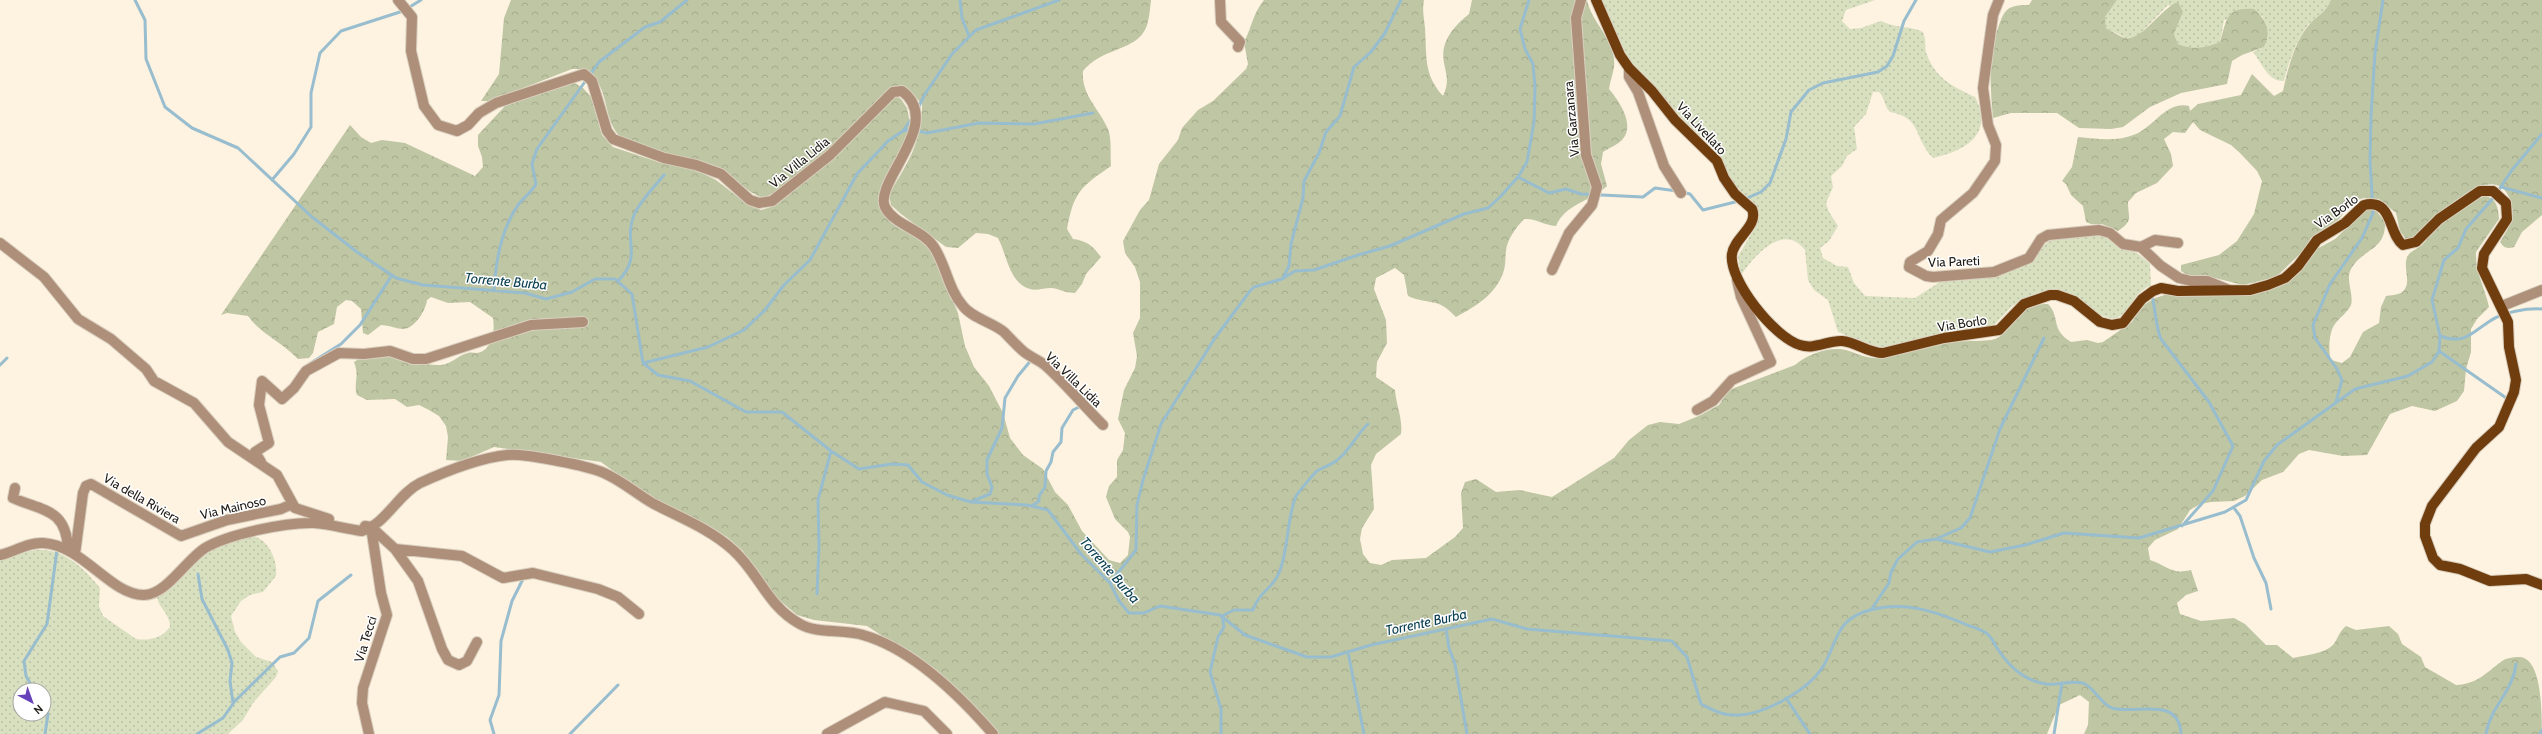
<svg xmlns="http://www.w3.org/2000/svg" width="2542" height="734" font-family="Cabin,sans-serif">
<defs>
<pattern id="grass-dots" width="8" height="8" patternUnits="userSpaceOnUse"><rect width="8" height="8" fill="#d9e0c0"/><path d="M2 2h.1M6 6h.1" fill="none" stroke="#bac0a4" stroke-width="1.8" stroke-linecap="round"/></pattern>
<pattern id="forest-crowns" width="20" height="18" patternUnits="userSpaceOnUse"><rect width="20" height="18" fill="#bfc6a4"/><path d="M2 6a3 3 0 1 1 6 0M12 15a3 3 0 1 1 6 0" fill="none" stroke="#a4aa8c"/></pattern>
</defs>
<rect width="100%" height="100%" fill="#fef2e1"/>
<path fill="url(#grass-dots)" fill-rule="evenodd" d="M1601 0H1875L1846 10 1842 21 1850 29 1861 28 1881 21C1898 29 1908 25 1923 32 1927 42 1924 49 1927 55 1936 79 1954 87 1975 97 1994 134 1967 150 1933 158 1913 138 1923 118 1890 112 1884 106 1885 98 1879 92H1873L1866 114 1854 127 1857 149 1847 156 1842 166 1831 176 1833 187 1826 203 1829 212 1838 226 1829 241 1820 248 1823 258 1837 266 1848 267 1854 283 1865 296 1915 298 1943 280 1997 274 2053 239 2095 234 2105 236 2116 245 2137 253 2150 264 2151 285C2130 295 2133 310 2115 319L2099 315 2081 300 2063 292H2040L2027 297 2012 306 1991 328 1884 347 1869 345 1838 332 1828 300 1814 290 1808 280 1805 250C1783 222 1754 256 1741 275L1738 256 1755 228 1757 212 1736 189 1714 149 1688 125 1628 58Z
M2117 0H2331C2325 14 2317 15 2308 25 2297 39 2288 63 2284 81 2268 82 2262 63 2253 52L2264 47C2270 35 2269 28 2262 16L2224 20 2220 42C2206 48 2193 50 2178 44L2174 34 2183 12 2168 5 2137 37 2126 38 2106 28 2105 17Z
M253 536C269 540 278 561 276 576L263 592 250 595 241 601 231 616 235 632 241 642 256 657 272 662 278 671 276 677 253 703 243 720 228 734H0V559C12 558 24 551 36 550 62 547 85 569 100 588L99 606 103 616 136 639C149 641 162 638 170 627 170 613 158 608 157 596L183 570 218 544ZM20 690H44V714H20Z"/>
<path fill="url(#forest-crowns)" d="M511 0H1151C1150 9 1149 26 1143 33 1132 50 1101 49 1083 71 1081 95 1099 108 1108 129 1112 139 1110 155 1111 166 1081 187 1074 191 1067 229L1073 239C1087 241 1093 246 1101 257L1086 274 1082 284 1075 293C1065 293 1057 288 1051 288 1044 288 1036 291 1030 289 1009 283 1007 255 998 238L988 234 976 233 958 248 946 247 901 214 891 205 889 194C908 162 922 143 922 104L906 87 894 86 825 155 774 193 763 198C743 191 732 172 712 165 694 158 634 150 622 139 604 121 609 99 597 81 594 76 587 72 583 69H572L490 101H481L499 74 504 18Z
M1264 0H1424C1422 10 1424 18 1425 28 1427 55 1423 74 1443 96 1449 83 1447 77 1444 63 1440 42 1453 27 1469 14L1472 0H1587C1592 24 1617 41 1614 67 1613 74 1610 81 1609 89 1619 101 1636 125 1622 140 1617 145 1609 148 1603 152L1601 164 1607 186C1591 201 1565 204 1556 226 1543 225 1536 218 1524 219 1516 228 1507 239 1506 251 1505 258 1506 266 1503 273 1496 294 1475 307 1456 317 1436 296 1431 306 1408 296L1404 275 1395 268 1376 278 1374 289 1386 320 1387 343 1377 362 1376 377 1395 390C1396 405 1403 419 1401 434L1376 454 1371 465 1374 509 1362 528 1360 539 1363 554 1370 563 1381 565 1392 560 1426 558 1455 537 1463 528 1461 493 1465 482 1476 479 1496 492 1520 490 1552 497 1614 458 1629 440 1648 425 1660 422 1679 424 1701 415 1719 405 1729 390 1795 365C1808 354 1832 345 1849 351 1861 355 1868 359 1881 358 1900 356 1918 348 1937 344 1954 340 1974 342 1991 340 2012 337 2015 302 2048 304 2061 318 2050 329 2071 342L2087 340 2098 343 2103 342 2132 322 2141 307 2155 298 2171 293 2183 296 2251 295 2281 283 2315 250 2335 239 2366 210 2374 208 2385 222C2386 251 2363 248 2351 269 2345 280 2354 293 2351 305 2348 312 2339 318 2335 324 2329 331 2328 351 2331 360L2342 363 2350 357 2363 332 2379 323 2381 307 2386 296C2391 295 2396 295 2401 293 2415 283 2399 264 2410 253 2413 250 2419 248 2422 245 2428 239 2432 232 2438 226 2446 217 2475 195 2487 197 2497 198 2499 212 2499 219L2476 252C2475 273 2485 287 2489 307L2477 319 2471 329V352L2466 369 2464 391 2457 401 2435 411 2412 406 2390 414 2367 455 2343 456 2309 450 2299 454 2283 472 2262 480 2245 496 2234 501 2211 502 2200 504 2190 510 2178 529 2155 540 2148 548 2150 560C2168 566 2171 575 2191 570L2198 591 2186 595 2177 603 2180 614 2201 621 2234 618 2245 624 2266 645H2277L2293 658C2305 655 2324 654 2333 645 2338 639 2338 633 2346 626L2356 630 2389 626 2398 634 2402 644 2421 657 2425 667 2456 685C2477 684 2486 673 2502 661 2506 658 2514 657 2519 657 2542 657 2542 712 2542 734H2084L2088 725 2089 702 2080 695 2059 705 2047 734H997L957 689 921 661 867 626 814 620 797 615 778 599 759 578 743 551 727 537 639 490 601 462 494 447 462 461 446 460 448 437 446 426 439 416 429 410 419 405 407 407 395 399 367 400 357 395C353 384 360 377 354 362 379 344 413 366 441 365 452 364 458 355 468 353 471 352 474 353 477 353 493 350 495 330 493 318L470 302 448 303 431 297 427 300C426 310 415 328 404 329 396 329 389 325 381 325L368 335 363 333 361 309 352 301 346 300 337 307 334 324 318 332 313 353 309 358 298 359C282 342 261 334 248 316L227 313 221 315 350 125 361 137 371 143 382 140 405 143 475 176 483 167 482 157 478 146V135L505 106 573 82 583 88 591 97 602 135 613 147 658 162 694 169 716 180 747 204 761 210 771 207 836 157 881 107 896 96 901 99 907 108 910 124 905 144 879 197 880 207 931 249 958 313 965 346 974 367 989 386 1003 413 1010 438 1023 455 1043 469 1055 492 1068 505 1082 531 1109 560 1120 563 1128 555 1130 537 1128 532 1115 519 1106 497 1109 486 1117 477V460L1123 450 1125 433 1118 419 1124 390 1135 368 1137 356 1133 333 1140 318V282L1135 267 1125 253 1123 241 1140 210 1149 200 1159 164 1178 140 1182 128 1198 110 1213 101 1246 69 1248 64 1244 42C1252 27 1253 13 1264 0Z
M2032 0H2117L2105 17 2106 28C2112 31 2120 37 2126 38 2142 41 2161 8 2178 2L2183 12 2174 34 2178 44C2193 50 2206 48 2220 42 2227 20 2225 7 2254 9 2267 21 2272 31 2264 47L2242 55 2232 61 2227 84 2181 93 2150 107 2123 127 2111 129 2079 128 2057 113H2011L1993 118C1990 85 1988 56 1999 25 2001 20 2003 13 2008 9 2014 5 2022 5 2029 5Z
M2331 0H2542V215L2522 232 2514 247C2507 249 2504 248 2500 242 2510 226 2517 215 2509 197 2491 156 2428 225 2414 239H2406L2400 231 2396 213 2379 199 2364 198 2353 201 2339 219 2311 238 2303 251 2276 277 2243 285 2207 276H2189L2181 271V265L2219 255 2237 241 2254 214 2262 181 2257 171 2240 153 2231 145 2200 130 2193 122 2185 133 2173 132 2164 139 2171 154 2173 166 2157 183 2136 193 2128 202C2128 219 2134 220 2118 231L2102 224H2091L2086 222 2083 206 2071 195 2066 184 2062 181 2072 167 2078 137C2098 139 2117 142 2136 134 2155 126 2166 101 2189 106L2190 111 2198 104 2241 95 2252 74 2274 96 2283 91C2287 72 2295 40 2309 25 2318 14 2325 14 2331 0Z"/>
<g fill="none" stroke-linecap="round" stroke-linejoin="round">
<path stroke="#97bdce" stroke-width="3" d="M135 0 145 20 146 59 165 107 192 128 238 148 312 217 357 252 396 278 423 285 525 293 546 299 572 292 595 279H615L632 294 643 363 658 375 690 381 746 412H782L831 451 859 469 892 464 908 465 922 482 947 495 971 502 1027 505 1048 510 1081 554 1110 583 1119 601 1129 613H1144L1160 606 1220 615 1245 635 1307 657H1331L1371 645 1492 619 1527 629 1672 641 1687 657 1701 704C1713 710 1723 716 1737 715 1765 715 1810 689 1824 665 1838 640 1836 619 1870 610 1905 601 1935 611 1967 625 1973 627 1981 629 1986 633 1991 636 1994 643 1997 648 2008 665 2024 681 2046 684 2058 686 2074 679 2085 684 2095 689 2102 705 2112 708 2136 715 2179 695 2181 734
M960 0 962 18 969 36
M408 8 421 0
M917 110 925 94 952 54 976 30 1059 0
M904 131 910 129 927 133 979 123 1034 124 1093 113
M1518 177 1549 193 1566 189 1581 194 1643 197 1655 188 1677 191
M272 180 294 154 311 127V93L320 53 341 31 403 11
M2501 187 2542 198
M1682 192 1690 194 1703 210 1739 201
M1745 199 1761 192 1770 183 1786 139 1791 112 1809 90 1823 83 1878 72 1887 66 1893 56 1904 21 1916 0
M1283 278 1289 266 1291 244 1303 198 1304 181 1319 153 1326 132 1340 116 1354 67 1371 52 1385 33 1401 0
M618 281C643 256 623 242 634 215 640 201 654 187 664 175
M494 290C496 260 501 230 518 205 524 197 532 192 536 184L532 164 537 149 599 62 645 27 660 22 687 0
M2152 296C2156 311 2155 325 2161 339L2209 402 2233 446 2213 491 2182 526
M2440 336C2465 345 2471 333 2490 321 2503 312 2527 308 2542 309
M2439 351 2509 400
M643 363 708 347 744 330 765 310 784 285 810 260 857 174 888 141 903 131 912 118
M0 365 7 358
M306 366 341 344 360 325 392 275
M293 383 299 373
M2336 402 2342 380 2337 369 2315 338 2313 325 2330 284 2362 238 2373 213 2370 160 2371 116 2375 53 2383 0
M973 501 990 494 992 487 987 474V460L1002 428 1005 398 1018 376 1032 359
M1032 506 1039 501V496L1045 487 1046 471 1051 462 1053 452 1061 442 1062 428 1073 410 1081 406
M2234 508 2240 516 2254 558 2266 583 2271 609
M1936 539 1961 528 1970 518 2000 429 2044 338
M198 574 202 599 228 650 232 663 230 681 233 703
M1110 583 1136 550 1137 505 1143 480 1161 424 1215 338 1250 291 1254 287 1282 279 1295 271 1314 270 1358 255 1390 246 1464 214 1488 208 1500 197 1518 177 1527 162 1534 122 1535 87 1533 64 1525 49 1520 29 1529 0
M817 594 819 546 818 500 831 451
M1871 610 1889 583 1891 572 1898 559 1917 542 1936 539 1990 552 2025 545 2064 533 2139 538 2225 512 2246 500 2264 461 2277 445 2355 389 2408 376 2432 362 2439 351 2440 336 2432 300 2444 260 2458 248 2466 229 2494 197 2512 170 2542 134
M1446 629 1449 648 1455 664 1467 734
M1348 652 1364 734
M34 690 26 676 24 661 47 624 57 550
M1786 698 1810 734
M44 707 48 714 45 734
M197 734 223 718 235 701 280 657 294 653 309 638 318 601 351 575
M494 734 490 720 499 695 501 641 512 601 524 577
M570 734 618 685
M1221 734V709L1210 672 1218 637 1224 627 1222 616 1234 610H1253C1260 590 1272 590 1279 573 1289 549 1286 521 1296 496 1298 493 1314 473 1317 471 1323 467 1331 465 1336 461 1349 452 1356 435 1368 424
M2054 734 2062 683
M2486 734C2490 707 2513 692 2516 664
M2540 734 2542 730"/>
<g stroke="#dad0c0" stroke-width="12">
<path id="minor" d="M398 0 412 17 411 51 424 106 438 125 457 131 468 125 479 113 496 103 584 74 592 81 607 131 613 139 664 158 696 165 721 174 750 200 759 203 772 201 830 155 893 92 902 91C945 123 873 182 885 207 894 225 922 229 934 247 946 265 948 289 963 306 972 318 992 322 1004 332 1010 338 1016 345 1023 351 1030 357 1039 360 1046 366 1066 384 1084 406 1103 425
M1220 0 1221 22 1240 42 1238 47
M1999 0 1993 15 1983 88 1988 125 1996 145 1995 161 1973 193 1941 220 1938 234 1928 251 1910 262 1909 267 1926 276 1933 277 1994 272 2029 258 2041 239 2048 235 2099 230 2110 233 2123 244 2141 247 2161 266 2179 278 2191 281H2207L2229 290
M1629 68V77L1638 92 1664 166 1681 193
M0 243 44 277 78 319 111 339 146 369 154 381 194 403 228 442 277 475 295 508 329 519
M2141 247 2155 240 2178 243
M1552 270 1569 233 1592 205 1597 187 1586 155 1576 18 1581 0
M2502 306 2542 290
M1697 410 1713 401 1732 380 1771 362 1741 297 1737 280
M261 462 255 452 269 443 259 405 262 381 282 399 294 388 306 371 339 353 364 354 390 351 413 359H426L531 325 583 322
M15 488 13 498C42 511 66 508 68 549
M365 526 371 527 395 549 418 581 442 649 448 660 459 665 467 661 477 642
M395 549 462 556 503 578 533 573 598 589 618 597 639 614
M75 554 83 493 86 486 91 484 181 536 227 520 281 509 292 504
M0 555C14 552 28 542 43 543 83 545 110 595 144 595 166 595 186 560 205 548 229 534 286 522 314 523 330 524 346 529 362 531 386 524 398 494 420 483 444 472 480 458 507 455 524 453 582 465 599 471 619 478 636 494 654 504 681 518 710 529 733 550 759 573 767 606 800 624 817 634 844 629 863 635 912 649 960 696 993 734
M369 734 362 703 363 688 387 615 381 593 371 527
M827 734 885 702 924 711 947 734"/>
</g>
<g stroke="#dad0c0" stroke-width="12">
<path id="major" d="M1596 0 1620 55 1629 68 1652 91 1675 120 1717 161 1724 178 1735 194 1752 209C1759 226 1734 238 1732 254 1728 280 1775 338 1800 345 1815 350 1828 340 1842 341 1856 342 1868 353 1883 353L1944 338 1999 330 2024 304 2050 295H2057L2074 301 2100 322 2112 325 2123 323 2142 299 2153 291 2161 288 2178 291 2250 290 2268 285 2285 278 2298 266 2317 240 2345 223 2364 205C2393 198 2388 234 2403 245L2416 242 2439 219 2480 191H2493L2506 203 2507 219 2484 254 2482 268 2508 322 2509 347 2516 380 2514 392 2499 427 2476 448 2432 506 2425 524V536L2433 558 2440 565 2460 569 2490 581 2526 579 2542 585"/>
</g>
<use href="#minor" stroke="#ae907a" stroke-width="10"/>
<use href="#major" stroke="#703e0e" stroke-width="10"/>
</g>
<g text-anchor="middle" stroke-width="3" stroke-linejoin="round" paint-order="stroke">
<g font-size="13" fill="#1f1b15" stroke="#fff">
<text transform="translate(1571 119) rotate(-95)" y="5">Via Garzanara</text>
<text transform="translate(1702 128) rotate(47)" y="5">Via Livellato</text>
<text transform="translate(799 162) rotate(-39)" y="5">Via Villa Lidia</text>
<text transform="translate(2336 211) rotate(-35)" y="5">Via Borlo</text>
<text transform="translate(1954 261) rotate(-2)" y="5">Via Pareti</text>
<text transform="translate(1962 323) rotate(-9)" y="5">Via Borlo</text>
<text transform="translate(1074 379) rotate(44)" y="5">Via Villa Lidia</text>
<text transform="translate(142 498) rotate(30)" y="5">Via della Riviera</text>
<text transform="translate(233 507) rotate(-13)" y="5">Via Mainoso</text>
<text transform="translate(365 639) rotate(-73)" y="5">Via Tecci</text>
</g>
<g font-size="14" font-style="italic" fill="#0c4154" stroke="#fff">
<text transform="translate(506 281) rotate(5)" y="5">Torrente Burba</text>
<text transform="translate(1110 570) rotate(49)" y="5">Torrente Burba</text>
<text transform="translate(1426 622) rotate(-12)" y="5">Torrente Burba</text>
</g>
</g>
<g transform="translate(32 702) rotate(139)"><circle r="19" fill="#ffffff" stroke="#a5a4a1"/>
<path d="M0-3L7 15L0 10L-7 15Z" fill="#6741ba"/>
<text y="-6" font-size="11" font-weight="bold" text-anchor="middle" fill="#1f1b15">N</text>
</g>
</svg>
